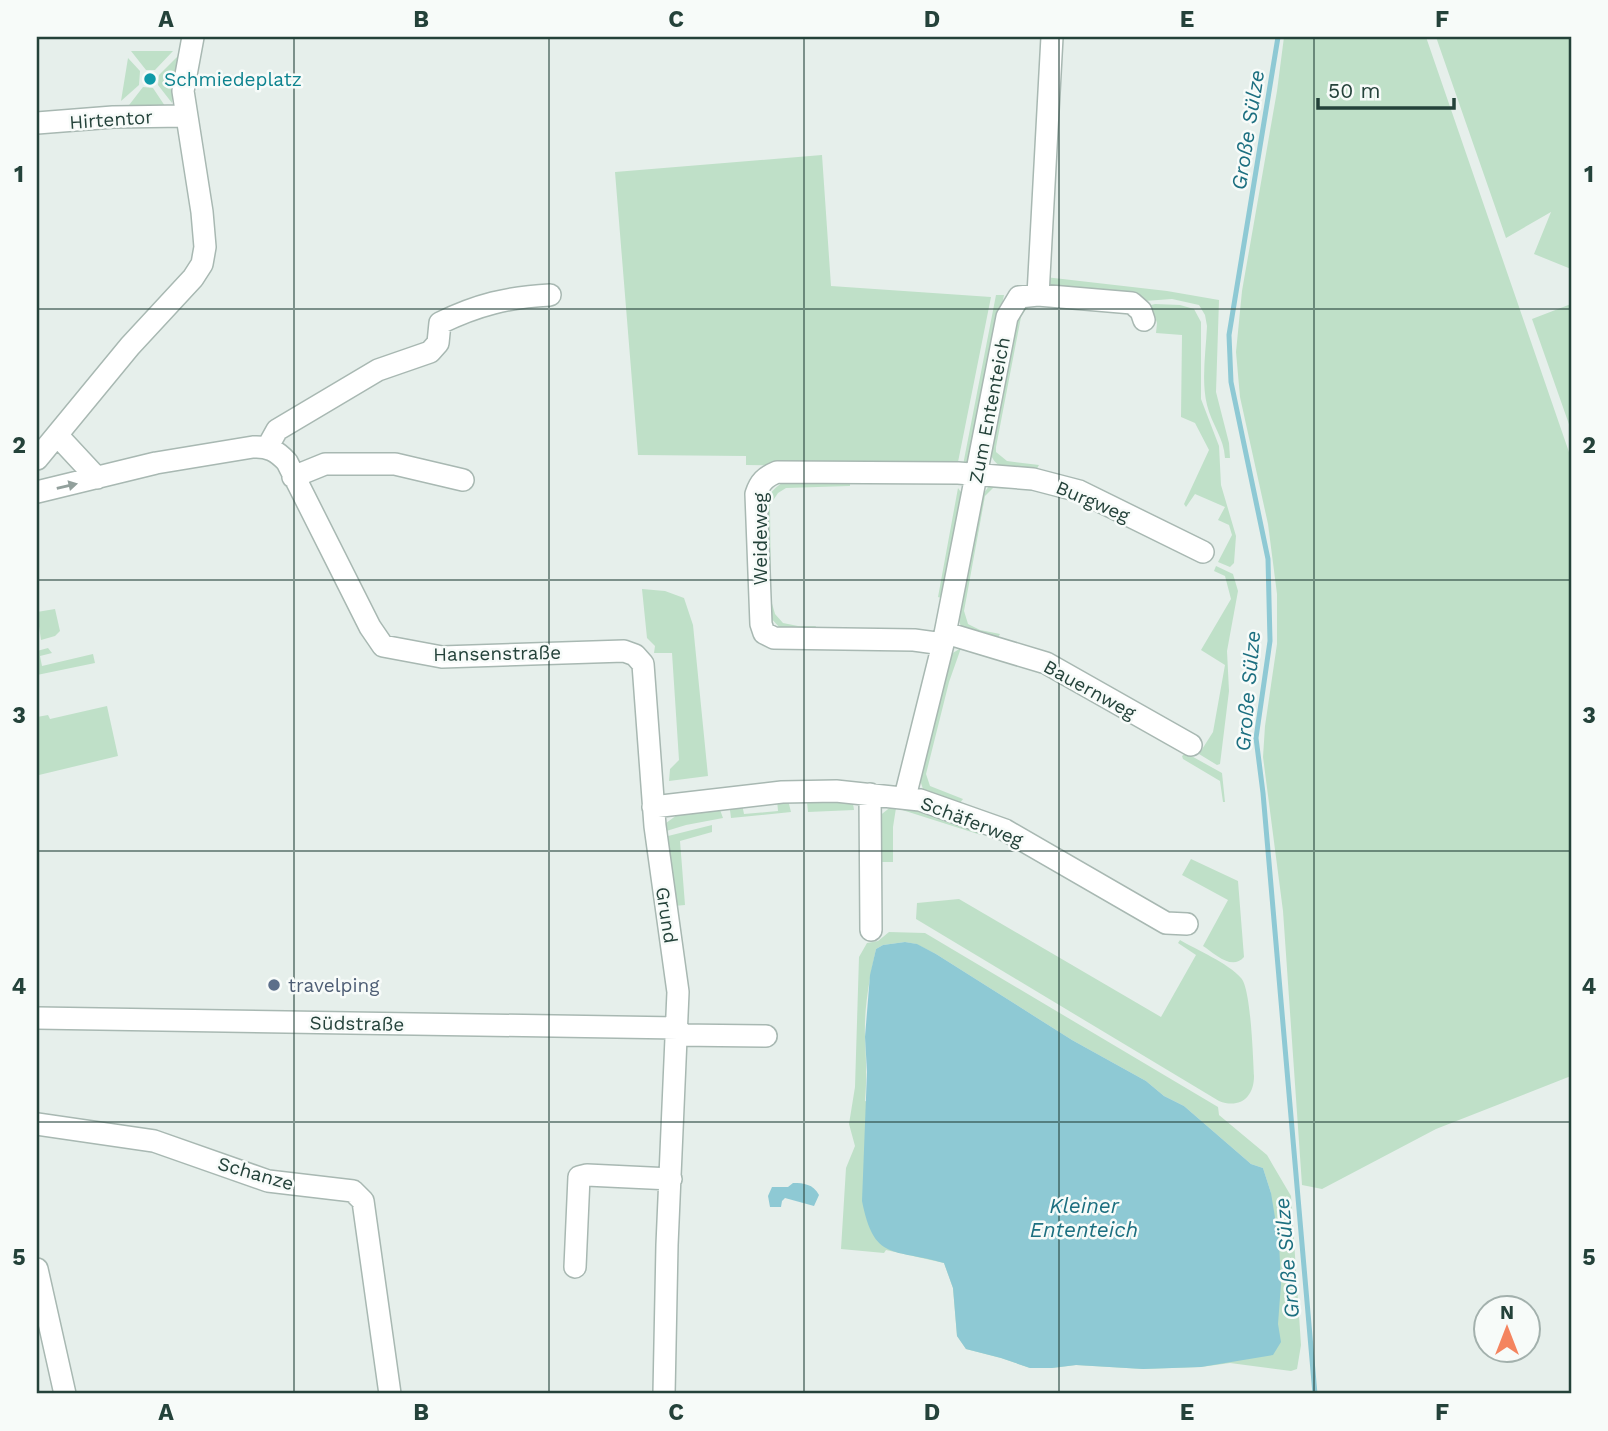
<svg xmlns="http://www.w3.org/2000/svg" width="1608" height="1431" font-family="'Work Sans',sans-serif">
<rect width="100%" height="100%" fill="#e6efeb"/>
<path fill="#bfe0c8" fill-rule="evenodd" d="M1284 37H1426L1571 458V1076L1436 1129 1322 1189 1302 1185 1283 911 1263 757 1265 726 1277 644V594L1268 524 1240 397 1236 352 1242 291 1277 91Z
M1436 37H1571V269L1534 254 1551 212 1506 238Z
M131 51H173L155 70H146Z
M178 56 172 103 158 85 159 75Z
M128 58 140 71 139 85 121 101Z
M143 87 153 88 167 109H126Z
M822 155 831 286 991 297 957 467 746 465V456L638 455 615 172Z
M1045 277 1167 291 1219 300 1216 392 1229 443 1230 458H1225C1224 438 1212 425 1207 405 1201 381 1206 351 1207 326L1205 315 1199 305 1172 299 1144 301 1047 291Z
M996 295H1004L971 458 963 465Z
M1155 304 1180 305 1194 309 1201 322V399L1219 446 1221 485 1236 536 1234 563 1230 567 1218 562 1232 535 1229 525 1218 520 1225 507 1195 494 1186 507 1184 504 1209 450 1195 423 1181 417 1182 335 1156 333 1157 323 1151 305Z
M1571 304V430L1532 319Z
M1033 306 1026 309 1021 317 996 447V452L1007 461 1039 465 1035 472C1017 470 996 473 990 452L1014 324 1024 307Z
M788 480H850V486L786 488 778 493 770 505 771 600 775 614 783 623 798 626H816L813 632 780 628 769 616 764 506C769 493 775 486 788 480Z
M996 483 1017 484 1016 489 993 488 985 496 964 611 968 624 980 630 1000 634 997 639 961 627 958 617 981 497 989 486Z
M958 488 963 495 945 599 938 597Z
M1216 566 1233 574 1238 591 1227 651 1229 691 1220 764 1217 765 1199 754 1213 732 1225 665 1201 650 1231 599 1225 576 1214 571Z
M642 589 665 591 684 598 693 625 708 776 669 781 670 769 679 760 672 653H654L655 646 647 638Z
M55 609 60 631 55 636 41 640 37 612Z
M48 648 52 653 40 656 42 666 93 654 95 663 37 675V651Z
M961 648 949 682 926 774 930 786 963 799 960 803 924 792 919 777 951 654Z
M107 706 118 756 39 775 37 717 48 715 50 719Z
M1186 753 1222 773 1225 802H1223L1220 781 1183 759 1182 756Z
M812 799 853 803 854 810 808 812 807 802Z
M777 800H788L791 812 731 818 730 810 733 804H742L744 814 778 811Z
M892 806H909L981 832V835L896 808 893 827V862H877L878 817Z
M719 807 723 818 686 825 663 832 662 826 677 815Z
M712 825V832L680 841 685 905 674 906 664 837Z
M1191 859 1238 881 1244 957C1232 971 1215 954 1203 946L1228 900 1182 875Z
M959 899 1161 1017 1196 955 1178 943 1180 940C1197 950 1228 963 1241 978 1251 988 1253 1058 1254 1076 1254 1098 1239 1109 1219 1101L916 919 917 903Z
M889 932 925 933 1218 1107 1219 1115 1267 1155 1291 1196 1301 1345 1297 1369 1291 1371 1230 1363 1201 1367 1143 1369 1076 1365 1052 1368H1030L1001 1358 966 1349 957 1336 953 1288 944 1263 886 1250 884 1253 841 1249 846 1168 855 1146 849 1124 855 1087 859 957 867 943 878 941ZM905 942 916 944 936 954 1072 1040 1146 1081 1164 1096 1184 1106 1251 1164 1263 1168 1271 1193 865 1101C867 1079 866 1058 865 1036 864 1007 870 976 876 949L883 945Z"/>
<path fill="#8ec9d4" d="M905 942 917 944 936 954 1072 1040 1146 1081 1164 1096 1184 1106 1251 1164 1263 1168 1271 1193 1279 1242 1281 1284 1278 1324 1281 1342 1273 1355 1201 1367 1143 1369 1076 1365 1052 1368H1030L1001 1358 966 1349 957 1336 953 1288 944 1263C893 1248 874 1262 862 1201L867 1072 865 1037 870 975 876 949 883 945Z
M793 1183C804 1183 813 1184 819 1195L814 1206 785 1198 782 1201 781 1207H770L768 1196 772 1187H788Z"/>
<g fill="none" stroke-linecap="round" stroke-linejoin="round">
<path stroke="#8ec9d4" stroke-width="5" d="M1278 37 1229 335 1231 382 1268 559 1270 641 1256 738 1263 793 1315 1394"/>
<g stroke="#a8b8b2" stroke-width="24">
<path id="minor" d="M37 123 113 117 186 116
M1038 295 1132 303 1141 311 1144 320
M57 435 97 478
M267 448 277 430 378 370 430 352 438 343 440 323C477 305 508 297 550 295
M37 459 130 346 193 278 202 264 205 247 202 212 183 91 193 37
M293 477 325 464H395L463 480
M37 492 156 463 253 447C268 446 277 451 287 462L370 627 383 646 442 657 624 651 635 655 643 664 655 826 678 992 667 1245 664 1394
M946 633 1046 663 1191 745
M943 644 914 640 774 638 764 633 761 624 756 494C760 482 765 477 777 472L958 473 1033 479 1079 491 1203 552
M870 794 871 930
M905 797 943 644 1007 317 1019 297 1038 295 1052 37
M653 807 782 792 836 791 920 800 1005 830 1166 923 1187 924
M37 1018 678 1028
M677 1035 766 1036
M37 1124 154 1141 268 1181 353 1191 363 1201 390 1394
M575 1267 579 1177 587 1175 671 1179
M37 1269 65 1394"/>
</g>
<use href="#minor" stroke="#fff" stroke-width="21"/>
</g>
<defs><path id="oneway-solid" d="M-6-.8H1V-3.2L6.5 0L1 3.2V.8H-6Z" transform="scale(1.75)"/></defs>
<use fill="#92a09c" href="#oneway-solid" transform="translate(67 486) rotate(-13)"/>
<path fill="none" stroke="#24423a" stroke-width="2" stroke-opacity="0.55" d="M294 37V1394M549 37V1394M804 37V1394M1059 37V1394M1314 37V1394M37 309H1571M37 580H1571M37 851H1571M37 1122H1571"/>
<circle fill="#0f9aa8" stroke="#f7fbf9" stroke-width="2.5" cx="150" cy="79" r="7"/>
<circle fill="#5c6f8a" stroke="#f7fbf9" stroke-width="2.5" cx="274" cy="985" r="7"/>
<g text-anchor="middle" stroke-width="5" stroke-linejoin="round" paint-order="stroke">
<g font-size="19" fill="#0d838f" stroke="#f7fbf9" text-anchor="start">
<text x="164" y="86">Schmiedeplatz</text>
</g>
<g font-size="19" fill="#24423a" stroke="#f7fbf9">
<text transform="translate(111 119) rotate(-4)" y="7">Hirtentor</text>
<text transform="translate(989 410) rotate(-79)" y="7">Zum Ententeich</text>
<text transform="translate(1093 501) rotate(23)" y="7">Burgweg</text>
<text transform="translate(760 539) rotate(-90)" y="7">Weideweg</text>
<text transform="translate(497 653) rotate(-1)" y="7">Hansenstraße</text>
<text transform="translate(1090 689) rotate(29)" y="7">Bauernweg</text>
<text transform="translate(972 821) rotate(21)" y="7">Schäferweg</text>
<text transform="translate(667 915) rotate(81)" y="7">Grund</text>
<text transform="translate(357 1023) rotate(1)" y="7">Südstraße</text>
<text transform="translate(256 1173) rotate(16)" y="7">Schanze</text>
</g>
<g font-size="19" fill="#4e5e75" stroke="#f7fbf9" text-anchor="start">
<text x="288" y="992">travelping</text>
</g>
<g font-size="21" font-style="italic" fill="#1c6f80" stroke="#f7fbf9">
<text transform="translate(1248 130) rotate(-81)" y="7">Große Sülze</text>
<text transform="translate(1248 691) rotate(-85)" y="7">Große Sülze</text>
<text x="1084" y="1213">Kleiner<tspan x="1084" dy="24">Ententeich</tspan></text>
<text transform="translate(1287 1258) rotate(-95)" y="7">Große Sülze</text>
</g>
</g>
<rect width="1608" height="1431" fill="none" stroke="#f7fbf9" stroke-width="77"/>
<g transform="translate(1507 1329)"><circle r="33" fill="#f7fbf9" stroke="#a3b1ad" stroke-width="2"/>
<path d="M0-5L12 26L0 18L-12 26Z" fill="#f4845f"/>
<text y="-10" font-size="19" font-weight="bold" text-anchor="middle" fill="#24423a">N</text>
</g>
<path d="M1318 98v10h136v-10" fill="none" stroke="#24423a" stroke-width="3.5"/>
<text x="1328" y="98" font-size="21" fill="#24423a" stroke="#f7fbf9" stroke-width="5" paint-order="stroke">50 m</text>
<rect x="38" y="38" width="1532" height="1354" fill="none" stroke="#24423a" stroke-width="2.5"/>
<g font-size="23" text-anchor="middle" font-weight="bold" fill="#24423a">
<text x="166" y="27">A</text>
<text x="421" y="27">B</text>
<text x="676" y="27">C</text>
<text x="932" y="27">D</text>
<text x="1187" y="27">E</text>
<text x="1442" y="27">F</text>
<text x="19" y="182">1</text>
<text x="1589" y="182">1</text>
<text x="19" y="453">2</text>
<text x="1589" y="453">2</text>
<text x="19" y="723">3</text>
<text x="1589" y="723">3</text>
<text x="19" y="994">4</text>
<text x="1589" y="994">4</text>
<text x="19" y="1265">5</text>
<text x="1589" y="1265">5</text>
<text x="166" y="1420">A</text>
<text x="421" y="1420">B</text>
<text x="676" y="1420">C</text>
<text x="932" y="1420">D</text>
<text x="1187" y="1420">E</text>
<text x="1442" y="1420">F</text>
</g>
</svg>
